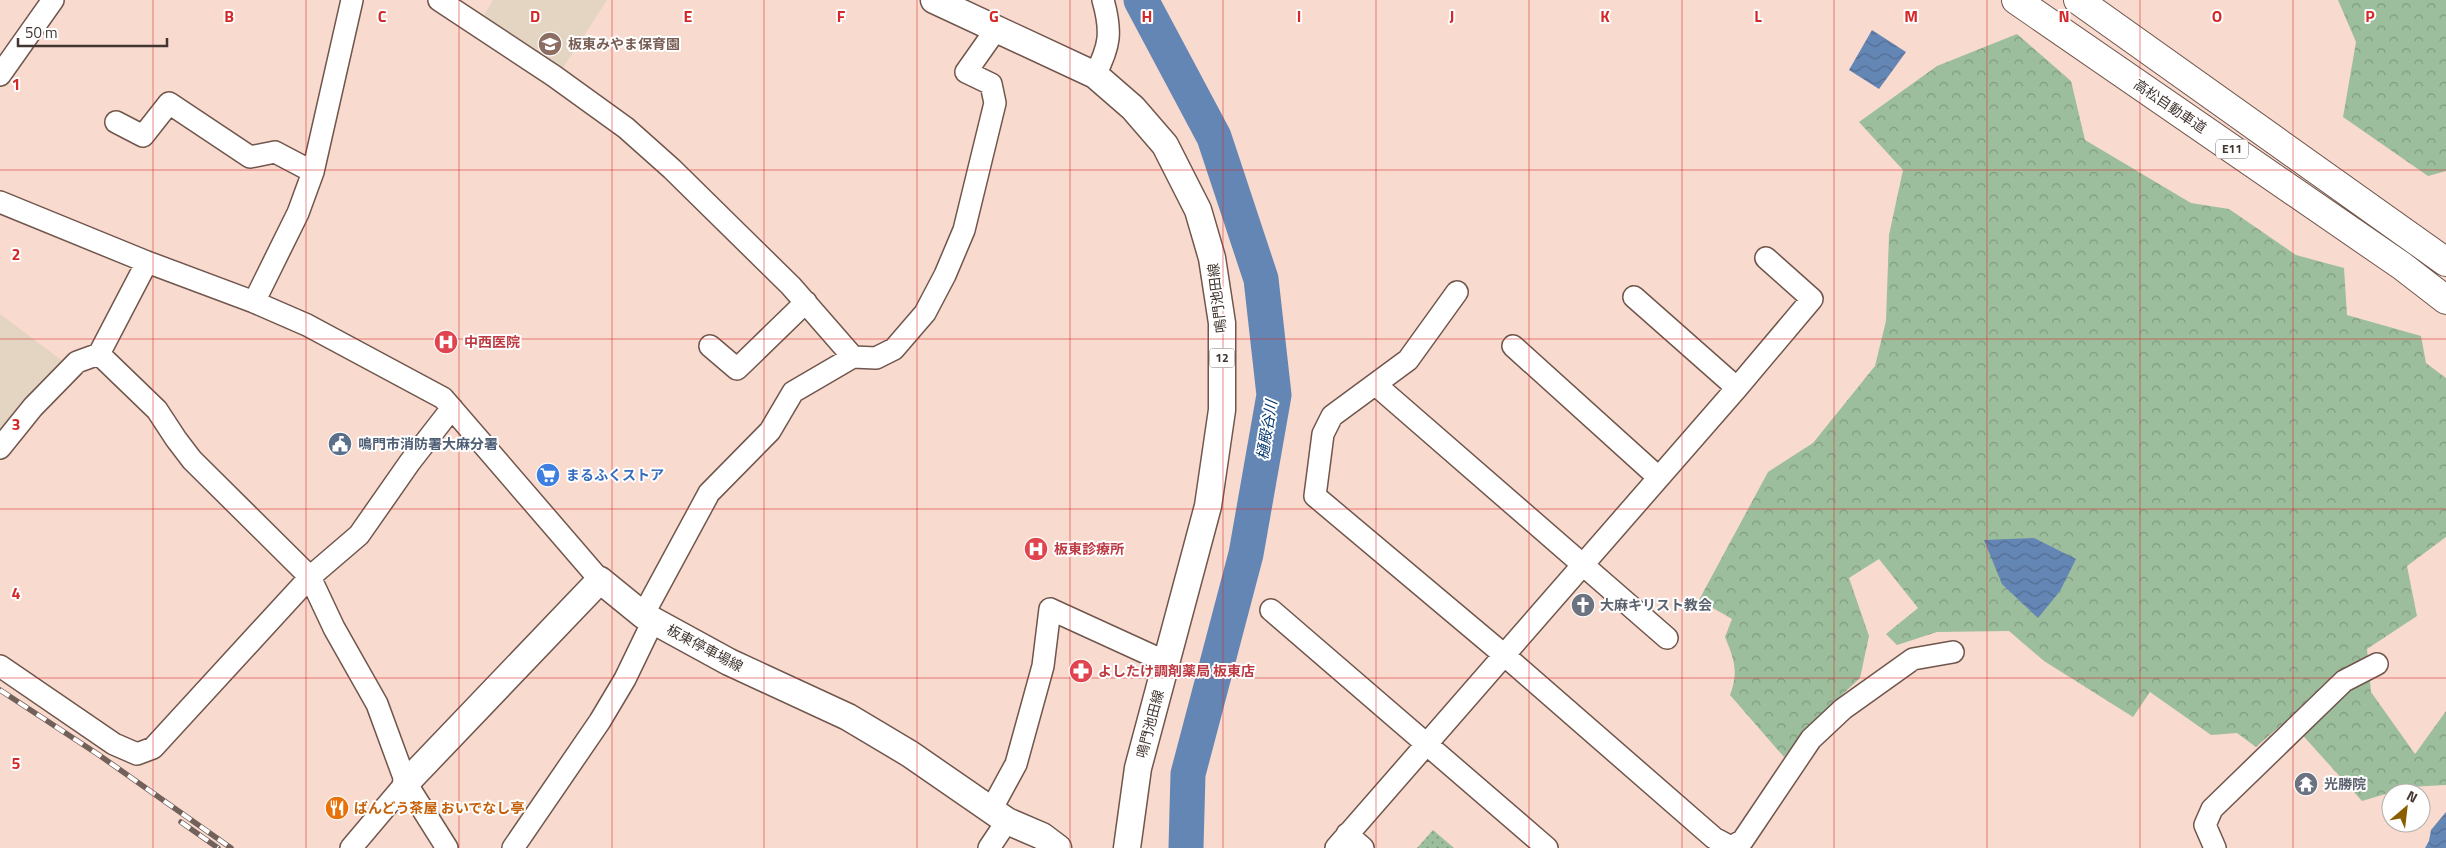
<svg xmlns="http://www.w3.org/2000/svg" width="2446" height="848" font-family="'Titillium Web','Noto Sans JP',sans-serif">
<defs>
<pattern id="forest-crowns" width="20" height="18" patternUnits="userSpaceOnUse" patternTransform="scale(1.25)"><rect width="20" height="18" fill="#9cbe9d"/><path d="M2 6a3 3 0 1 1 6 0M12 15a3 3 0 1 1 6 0" fill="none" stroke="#819b81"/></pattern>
<pattern id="park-dots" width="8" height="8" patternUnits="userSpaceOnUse" patternTransform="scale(1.25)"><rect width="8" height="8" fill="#9cbe9d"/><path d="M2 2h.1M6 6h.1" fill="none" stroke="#819b81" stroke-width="1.8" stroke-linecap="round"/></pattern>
<pattern id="water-waves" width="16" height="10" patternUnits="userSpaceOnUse" patternTransform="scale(1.25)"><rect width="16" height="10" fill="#6486b4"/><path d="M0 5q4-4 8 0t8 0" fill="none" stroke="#546e93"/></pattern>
</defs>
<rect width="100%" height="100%" fill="#f9dace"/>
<path fill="#e4d5c2" d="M493 0H607L561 71 483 17Z
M0 314 64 362 0 437Z"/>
<path fill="url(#forest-crowns)" d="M2338 0H2446V171L2428 176 2343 117 2356 42Z
M2017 34 2071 81 2085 140 2191 203 2229 209 2296 255 2344 268 2347 315 2421 336 2426 363 2446 378V537L2407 566 2417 616 2367 649 2371 692 2415 754 2446 711V785L2409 787 2362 801 2288 719 2256 747 2237 733 2211 735 2150 692 2133 717 2044 661 2009 631 1937 632 1897 645 1886 634 1918 608 1879 559 1849 578 1869 636 1860 678 1812 723 1784 757 1730 695C1739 672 1734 659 1725 637L1732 619 1699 600 1768 472 1813 443 1875 366 1886 321 1889 235 1903 170 1859 122 1937 66Z"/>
<path fill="url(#park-dots)" d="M1433 830 1454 848H1417Z"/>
<path fill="url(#water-waves)" d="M1872 30 1906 52 1879 89 1849 70Z
M2034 538 2076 559 2060 591 2038 618 2002 584 1984 540Z
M2446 812V848H2425L2429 841 2431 830Z"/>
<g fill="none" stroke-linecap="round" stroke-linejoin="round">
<path stroke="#6486b4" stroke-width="35" d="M1141 0 1214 137 1261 279 1274 395 1246 554 1188 774 1186 848"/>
<g stroke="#70564c" stroke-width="24">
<path id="minor" d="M439 0 554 76 626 128 672 169 791 286 853 357
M0 75 53 0
M1095 75C1110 46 1112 32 1103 0
M116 122 143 136 169 103 250 157 275 152 313 172
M0 202 147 262 254 302 307 325 443 398 600 580
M1457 292 1408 360 1332 416 1323 434 1315 496 1503 654 1714 838 1731 847 1743 840 1811 739 1843 709 1913 659 1953 652
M1634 297 1737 388
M254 302 298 213 313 172 352 0
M710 346 737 369 806 302
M1513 346 1658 477
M99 354 157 410 176 439 192 460 310 577 334 628 377 704 406 783 447 848
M1376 385 1667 638
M0 448 33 407 77 362 99 354 147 262
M1271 610 1547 848
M643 615 709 493 770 431 793 392 853 357 876 358 894 349 925 313 945 275 964 230 995 103 991 84 966 72 997 28
M0 666 114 744 137 754 153 748 310 577 359 535 410 462 452 408
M991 810 1016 764 1043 666 1050 609 1166 662
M1347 834 1363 848
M351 848 406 783
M513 848 600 721 625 679 653 621
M989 848 1007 821
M1336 848 1737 388 1812 299 1766 258
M2215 848 2205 825 2212 809 2344 681 2377 664"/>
</g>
<g stroke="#70564c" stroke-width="29">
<path id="major" d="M934 0 1095 75 1133 108 1165 145 1198 210 1212 258 1222 323V410L1208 506 1138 768 1127 848
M406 783 600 580 643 615 729 662 848 717 910 754 1007 821 1042 836 1058 848"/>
</g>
<g stroke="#70564c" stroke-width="30">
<path id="highway" d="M2016 0 2402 266 2446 300
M2078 0 2446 262"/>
</g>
<use href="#minor" stroke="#fff" stroke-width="21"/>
<use href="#major" stroke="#fff" stroke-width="26"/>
<use href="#highway" stroke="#fff" stroke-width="28"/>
<g stroke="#72615a" stroke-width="5.5">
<path id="rail" d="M0 690 99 755 231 848
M181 822 218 848"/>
</g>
<use href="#rail" stroke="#fff" stroke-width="4" stroke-dasharray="11" stroke-linecap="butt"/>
</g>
<path fill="none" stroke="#d62828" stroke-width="1" stroke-opacity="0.55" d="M153 0V848M306 0V848M459 0V848M612 0V848M764 0V848M917 0V848M1070 0V848M1223 0V848M1376 0V848M1529 0V848M1682 0V848M1834 0V848M1987 0V848M2140 0V848M2293 0V848M0 170H2446M0 339H2446M0 509H2446M0 678H2446"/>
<defs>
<g id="school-disc" transform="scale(1.25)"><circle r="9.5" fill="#8d6e63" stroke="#fff"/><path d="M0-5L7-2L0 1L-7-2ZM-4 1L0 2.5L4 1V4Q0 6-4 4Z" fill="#fff"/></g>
<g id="hospital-disc" transform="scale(1.25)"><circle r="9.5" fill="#e0444e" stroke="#fff"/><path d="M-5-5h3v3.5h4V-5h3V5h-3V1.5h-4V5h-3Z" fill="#fff"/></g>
<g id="civic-disc" transform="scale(1.25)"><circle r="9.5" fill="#5c6f8a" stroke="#fff"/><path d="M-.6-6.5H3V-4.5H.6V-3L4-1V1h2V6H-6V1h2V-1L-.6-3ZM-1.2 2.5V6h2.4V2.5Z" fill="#fff"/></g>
<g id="supermarket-disc" transform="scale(1.25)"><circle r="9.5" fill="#3f7fe0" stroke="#fff"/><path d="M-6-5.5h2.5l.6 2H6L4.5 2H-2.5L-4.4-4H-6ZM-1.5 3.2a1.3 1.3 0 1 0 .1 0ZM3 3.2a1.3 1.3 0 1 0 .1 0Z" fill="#fff"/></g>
<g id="church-disc" transform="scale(1.25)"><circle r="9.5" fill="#6b7280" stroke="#fff"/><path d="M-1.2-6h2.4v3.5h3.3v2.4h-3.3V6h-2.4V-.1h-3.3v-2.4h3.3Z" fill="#fff"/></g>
<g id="pharmacy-disc" transform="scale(1.25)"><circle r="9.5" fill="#e0444e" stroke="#fff"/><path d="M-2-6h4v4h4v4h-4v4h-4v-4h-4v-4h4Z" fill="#fff"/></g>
<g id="temple-disc" transform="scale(1.25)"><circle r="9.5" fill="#6b7280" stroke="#fff"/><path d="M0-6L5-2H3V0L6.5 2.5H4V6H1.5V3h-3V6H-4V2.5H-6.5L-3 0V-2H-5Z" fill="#fff"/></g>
<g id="restaurant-disc" transform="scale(1.25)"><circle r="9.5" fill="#e8710a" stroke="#fff"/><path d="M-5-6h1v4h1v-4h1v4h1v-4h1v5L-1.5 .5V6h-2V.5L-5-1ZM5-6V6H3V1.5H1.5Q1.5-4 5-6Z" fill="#fff"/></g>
</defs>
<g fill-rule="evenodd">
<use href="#school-disc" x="550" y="44"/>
<use href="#hospital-disc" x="446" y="342"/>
<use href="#civic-disc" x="340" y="444"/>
<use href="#supermarket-disc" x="548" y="475"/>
<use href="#hospital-disc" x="1036" y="549"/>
<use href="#church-disc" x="1583" y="605"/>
<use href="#pharmacy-disc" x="1081" y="671"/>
<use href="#temple-disc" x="2306" y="784"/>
<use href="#restaurant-disc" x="337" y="808"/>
</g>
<g text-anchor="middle" stroke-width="4" stroke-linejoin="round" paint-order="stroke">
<g fill="#fff" stroke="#7b726f" stroke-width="1">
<rect x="2216" y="139.5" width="32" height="19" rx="4"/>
<rect x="1209.5" y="348.5" width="25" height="19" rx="4"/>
</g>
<g font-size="12" font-weight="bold" fill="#423631">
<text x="2232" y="153">E11</text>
<text x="1222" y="362">12</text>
</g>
<g font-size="14" font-weight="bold" fill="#785e54" stroke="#fff" text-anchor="start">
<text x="568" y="49">板東みやま保育園</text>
</g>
<g font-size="14" fill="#423631" stroke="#fff">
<text transform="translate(2170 106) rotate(34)" y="5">高松自動車道</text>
<text transform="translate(1217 298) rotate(-97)" y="5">鳴門池田線</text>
<text transform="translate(705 648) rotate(28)" y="5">板東停車場線</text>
<text transform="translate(1150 724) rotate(-75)" y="5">鳴門池田線</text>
</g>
<g font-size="14" font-weight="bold" fill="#be3a42" stroke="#fff" text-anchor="start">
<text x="464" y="347">中西医院</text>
<text x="1054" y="554">板東診療所</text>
<text x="1098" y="676">よしたけ調剤薬局 板東店</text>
</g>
<g font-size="14" font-weight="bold" fill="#4e5e75" stroke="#fff" text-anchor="start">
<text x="358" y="449">鳴門市消防署大麻分署</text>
</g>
<g font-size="14" font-weight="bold" fill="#366cbe" stroke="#fff" text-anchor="start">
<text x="566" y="480">まるふくストア</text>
</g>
<g font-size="14" font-weight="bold" fill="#5b616d" stroke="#fff" text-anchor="start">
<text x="1600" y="610">大麻キリスト教会</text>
<text x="2324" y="789">光勝院</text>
</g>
<g font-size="14" font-weight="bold" fill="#c56008" stroke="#fff" text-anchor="start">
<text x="354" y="813">ばんどう茶屋 おいでなし亭</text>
</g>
<g font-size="15" font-style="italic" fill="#083a72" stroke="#fff">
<text transform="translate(1267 430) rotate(-81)" y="5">樋殿谷川</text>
</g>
</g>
<g font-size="16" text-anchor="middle" font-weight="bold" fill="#d62828" stroke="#fff" stroke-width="4" stroke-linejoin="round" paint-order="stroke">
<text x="229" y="22">B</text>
<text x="382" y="22">C</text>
<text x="535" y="22">D</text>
<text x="688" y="22">E</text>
<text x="841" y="22">F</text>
<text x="994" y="22">G</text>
<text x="1147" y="22">H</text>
<text x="1299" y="22">I</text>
<text x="1452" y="22">J</text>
<text x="1605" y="22">K</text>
<text x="1758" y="22">L</text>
<text x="1911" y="22">M</text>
<text x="2064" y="22">N</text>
<text x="2217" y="22">O</text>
<text x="2370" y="22">P</text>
<text x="16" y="90">1</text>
<text x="16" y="260">2</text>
<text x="16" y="430">3</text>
<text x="16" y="599">4</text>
<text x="16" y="769">5</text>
</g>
<g transform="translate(2406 808) rotate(28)"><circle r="24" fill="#ffffff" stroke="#b3afad"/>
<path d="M0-4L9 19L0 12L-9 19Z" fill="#8a5e00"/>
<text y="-8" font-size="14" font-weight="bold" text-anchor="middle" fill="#423631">N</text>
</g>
<path d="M18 38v8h149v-8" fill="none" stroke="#423631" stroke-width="2.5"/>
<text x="25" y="38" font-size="15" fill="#423631" stroke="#ffffff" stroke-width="4" paint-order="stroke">50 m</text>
</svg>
